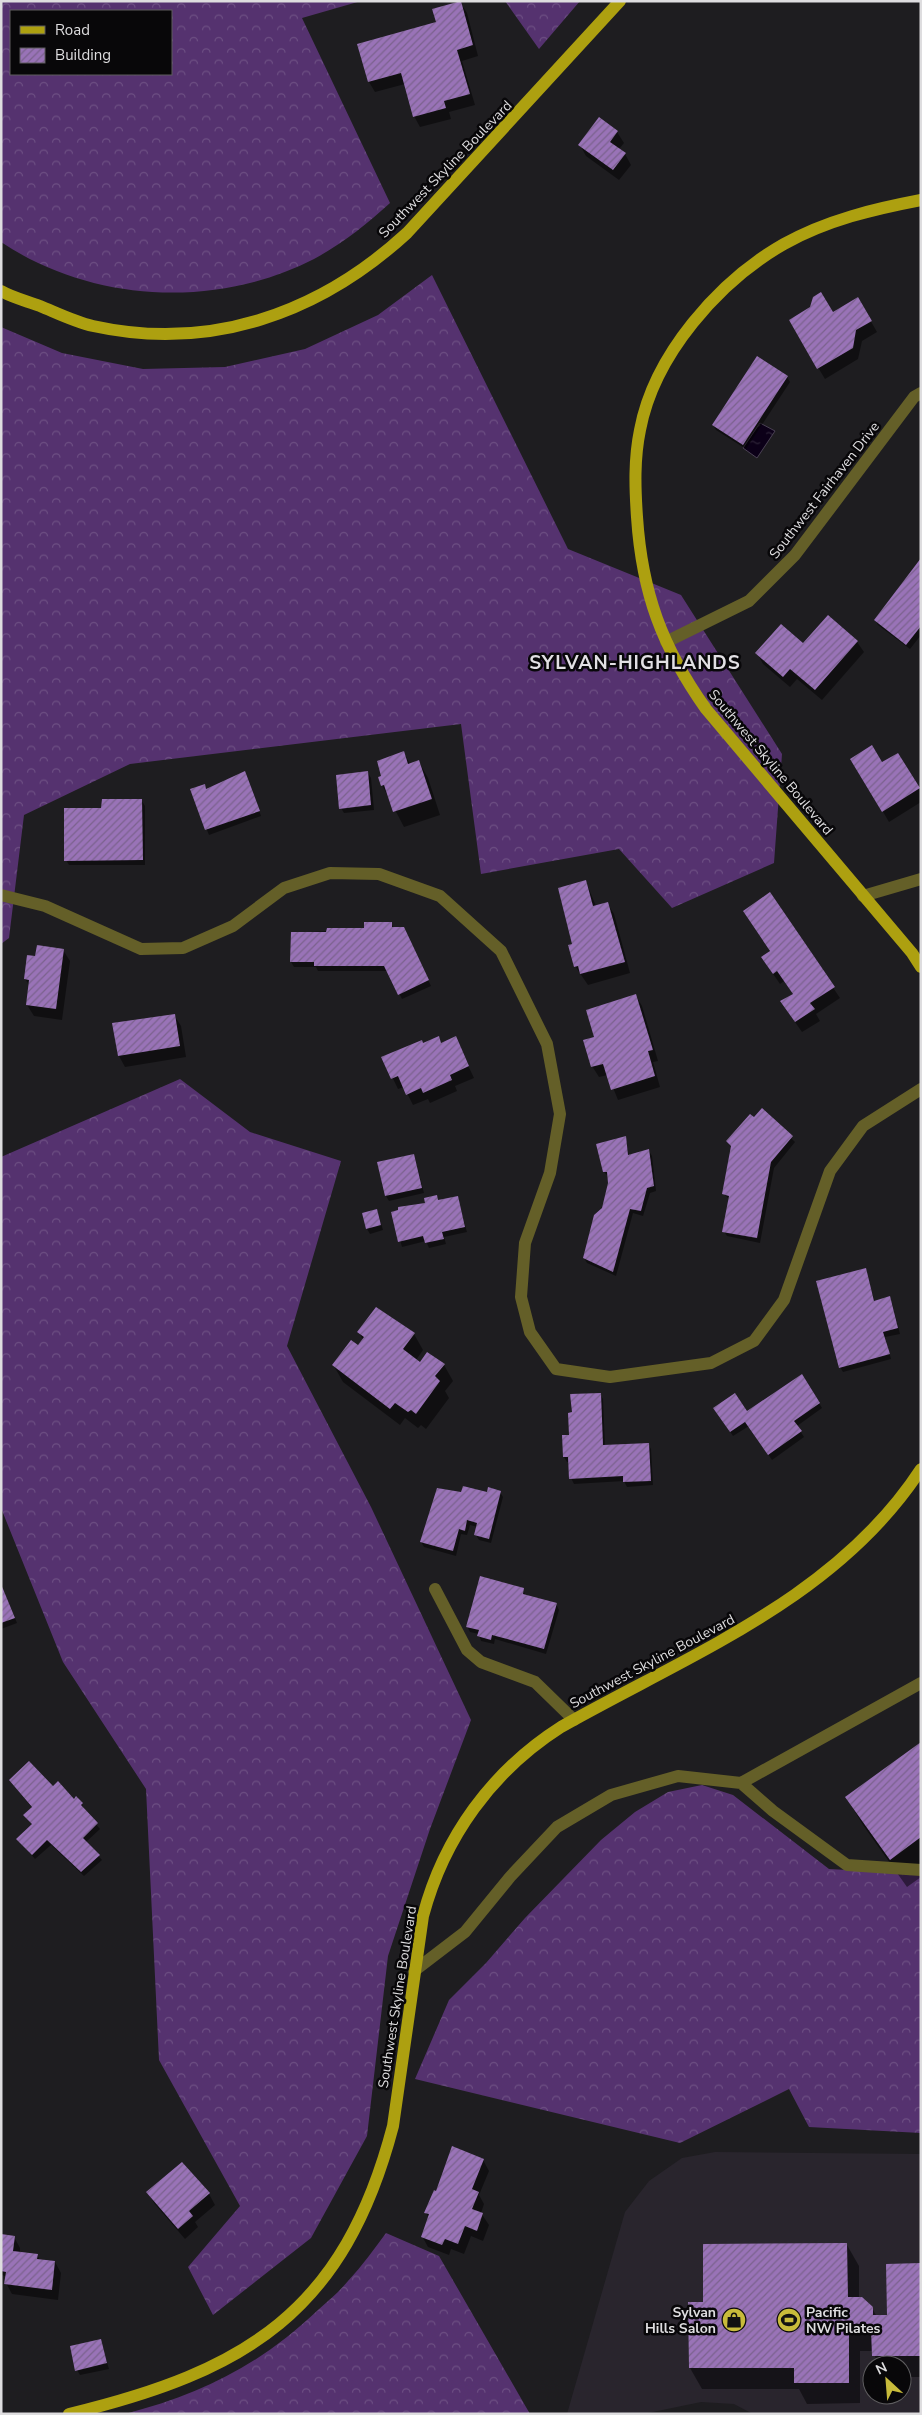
<svg xmlns="http://www.w3.org/2000/svg" width="922" height="2415" font-family="'Nunito Sans',sans-serif">
<defs>
<pattern id="forest-crowns" width="20" height="18" patternUnits="userSpaceOnUse" patternTransform="scale(1.25)"><rect width="20" height="18" fill="#55326f"/><path d="M2 6a3 3 0 1 1 6 0M12 15a3 3 0 1 1 6 0" fill="none" stroke="#6d4f83"/></pattern>
<pattern id="water-ripples" width="26" height="14" patternUnits="userSpaceOnUse" patternTransform="scale(1.25)"><rect width="26" height="14" fill="#0c0018"/><path d="M2 4q2-2 4 0t4 0M15 11q2-2 4 0t4 0" fill="none" stroke="#2f2539"/></pattern>
<pattern id="building-hatch" width="6" height="6" patternUnits="userSpaceOnUse" patternTransform="scale(1.25)"><rect width="6" height="6" fill="#9973b7"/><path d="M-1 1l2-2M0 6l6-6M5 7l2-2" fill="none" stroke="#7b628e"/></pattern>
</defs>
<rect width="100%" height="100%" fill="#1e1d20"/>
<path fill="#29252d" fill-rule="evenodd" d="M715 2152 921 2154V2414H753L734 2404 701 2402 643 2414H567L625 2212 649 2181 682 2158ZM872 2365H902V2395H872Z"/>
<path fill="url(#forest-crowns)" fill-rule="evenodd" d="M1 1H361L302 18 390 203C367 224 342 244 314 259 217 309 92 303 1 242ZM171 11V74H11V11Z
M505 1H580L539 49Z
M432 275 568 549 681 595 782 754 774 863 672 908 619 849 481 874 461 724 130 764 24 815 9 938 1 944V327L62 353 143 369 225 367 305 349 378 315Z
M180 1079 250 1132 341 1161 287 1346 371 1507 471 1720 430 1829 388 1956 367 2136 311 2238 213 2315 188 2267 240 2206 159 2060 146 1789 63 1662 1 1508V1157Z
M702 1785 733 1795 829 1869 921 1874V2133L809 2127 789 2089 680 2143 415 2079 449 2000 486 1963 525 1918 601 1840 635 1812 668 1792Z
M386 2233 439 2256 530 2414H125C202 2394 260 2365 318 2310 328 2301 339 2292 348 2281 362 2266 374 2249 386 2233Z"/>
<path fill="url(#water-ripples)" stroke="#4b4254" d="M760 423 775 431 757 458 743 448Z"/>
<path fill="#0007" d="M460 2 467 13 478 56 462 61 475 105 449 112 451 119 420 127 414 116 405 84 375 92 369 82Z
M599 119 617 132 624 143 619 149 625 154 631 165 619 180 586 156 580 145Z
M858 299 877 332 862 341 858 359 825 379 790 321 833 314Z
M787 377 790 382 746 449 716 430 713 425Z
M921 560V635L910 649 878 625 875 620Z
M857 642 864 652 822 700 797 679 790 687 763 664 757 653 803 645Z
M404 753 410 764 419 762 428 778 440 815 404 827 382 785 383 776Z
M898 754 921 792V802L889 822 852 759 882 764Z
M368 773 371 778 374 810 344 813 341 808Z
M247 778 261 816 209 835 191 790 205 786 207 790Z
M142 801 145 806V865H69L66 860 103 809Z
M586 882 596 906 607 903 614 914 630 973 588 985 575 966 573 945Z
M770 894 840 998 816 1014 820 1021 802 1032 788 1012 794 995 784 981 780 984 769 968Z
M391 923 394 928 406 934 431 986 402 999 388 971H318L316 967H294L291 962 292 933 366 929Z
M63 950 70 961 62 1020 34 1016 27 1005 30 986 25 979 36 958Z
M636 996 642 1006 658 1061 653 1062 660 1087 618 1100 608 1075 599 1077 592 1066 596 1038Z
M174 1015 181 1026 186 1057 125 1067 119 1056 114 1024Z
M438 1038 442 1044 455 1038 474 1078 455 1086 457 1091 430 1103 428 1099 413 1105 404 1087 398 1089 383 1058Z
M762 1110 795 1142 774 1168 760 1243 727 1236 724 1231 730 1200 724 1194 732 1148 727 1142Z
M625 1137 629 1156 649 1151 652 1156 656 1191 650 1193 643 1216 633 1213 616 1276 587 1263 584 1258 603 1208 609 1183V1177L604 1172Z
M414 1155 424 1193 389 1201 386 1196Z
M457 1197 467 1232 444 1237 446 1244 429 1248 426 1241 402 1247 392 1212Z
M377 1210 383 1230 370 1234 367 1229Z
M865 1269 875 1302 889 1298 892 1303 900 1334 885 1337 891 1359 843 1372 840 1367Z
M391 1317 414 1334 423 1350 416 1360 420 1364 444 1365 453 1381 445 1391 449 1398 426 1429 421 1425 418 1428 405 1418 400 1425 343 1382 334 1366 358 1347 363 1340 359 1332Z
M600 1394 603 1399 605 1446 648 1444 651 1449 653 1485 627 1487 624 1481 574 1484 571 1478 570 1462H567L564 1457 570 1436 573 1414Z
M819 1403 822 1408 797 1426 804 1437 772 1460 749 1426 733 1436 718 1413H747Z
M500 1492 503 1497 491 1543 479 1540 476 1535 478 1527 470 1525 467 1535 461 1534 456 1556 424 1547 421 1542 462 1493Z
M1 1584 17 1623 1 1629Z
M523 1590 526 1596 556 1604 559 1610 546 1654 495 1639 494 1644 481 1641 479 1634 470 1632 467 1626Z
M921 1744V1877L907 1887 863 1825 846 1797Z
M14 1785 53 1788 82 1804 84 1810 100 1829 86 1842 102 1860 84 1876 51 1845 35 1859 18 1839 33 1825 25 1815 32 1808Z
M483 2160 489 2171 479 2195 484 2204 481 2213 489 2225 483 2241 471 2236 464 2254 451 2249 449 2255 428 2247 422 2236 429 2218 426 2213Z
M182 2163 209 2194 215 2205 195 2222 198 2227 185 2239 154 2203 148 2192Z
M1 2235 14 2237 20 2248V2253L37 2255 40 2260 55 2262 61 2273 58 2300 12 2294 6 2283V2277L1 2274Z
M847 2245 859 2266V2298L872 2308 877 2317 888 2316 921 2264V2377H902V2365H878L873 2351H860V2403L807 2404 799 2389H702L690 2368V2303L704 2304Z
M100 2340 109 2369 80 2375 77 2370Z"/>
<path fill="url(#building-hatch)" d="M461 1 473 45 457 50 470 94 444 101 446 108 413 117 401 73 368 82 357 44 436 22 432 9Z
M599 117 618 131 610 142 626 153 613 170 578 145Z
M821 292 833 312 858 297 872 321 856 330 853 348 817 369 789 320 810 307 813 297Z
M757 356 788 376 743 445 712 425Z
M921 558V626L906 645 874 620Z
M828 615 858 641 815 690 790 669 783 677 755 653 781 624 803 643Z
M872 745 882 762 898 753 920 788 882 812 850 759Z
M404 751 408 764 419 760 432 799 393 812 384 785 381 786 378 777 381 776 377 761Z
M245 771 260 811 205 830 190 789 205 784 206 789Z
M368 771 371 805 339 809 336 775Z
M102 799H142L143 860 64 861V808H101Z
M586 880 593 906 608 902 625 962 580 974 578 966 574 967 568 945 572 944 558 888Z
M770 892 835 987 810 1003 815 1009 795 1022 780 1001 793 994 777 971 773 974 761 957 770 951 743 911Z
M364 922H392V927H404L429 980 398 995 384 966H314V962H290L291 932H326L327 928H364Z
M37 945 64 949 56 1009 26 1005 29 980 24 979 27 955 35 956Z
M636 994 653 1050 648 1051 655 1076 611 1090 603 1064 591 1067 583 1040 594 1037 586 1010Z
M175 1014 180 1046 118 1056 112 1023Z
M439 1036 441 1043 456 1036 469 1066 450 1075 452 1080 423 1093 421 1088 406 1095 398 1076 391 1079 381 1057 422 1040 423 1043Z
M762 1108 793 1136 771 1162 757 1238 722 1232 729 1196 722 1194 731 1146 726 1141 750 1114 754 1117Z
M626 1136 628 1155 649 1149 654 1186 647 1188 641 1211 630 1209 613 1272 583 1258 594 1215 602 1208 608 1183 607 1172H603L596 1144Z
M414 1154 422 1188 385 1196 377 1162Z
M437 1195 438 1200 458 1196 465 1227 442 1232 444 1239 425 1243 423 1236 398 1242 391 1212 398 1210V1207L425 1203 424 1198Z
M377 1209 381 1225 366 1229 362 1213Z
M866 1268 874 1301 890 1296 898 1328 883 1332 890 1354 839 1368 816 1281Z
M376 1307 415 1333 403 1349 420 1362 427 1352 445 1364 435 1376 440 1381 416 1414 411 1410 408 1412 395 1403 390 1409 332 1365 351 1340 358 1345 364 1337 357 1332Z
M802 1374 820 1403 794 1421 802 1431 768 1455 745 1422 730 1432 713 1408 735 1393 747 1411Z
M601 1393 603 1445 649 1443 651 1481 623 1482V1476L569 1479 568 1457H563L562 1435H569L568 1413 572 1412 570 1394Z
M463 1486 487 1492 488 1487 501 1491 489 1539 474 1535 477 1523 467 1520 465 1531 459 1529 453 1551 420 1542 437 1488 461 1492Z
M480 1576 524 1588 523 1594 557 1603 544 1649 492 1635 491 1640 477 1636 479 1630 466 1627Z
M1 1584 15 1618 1 1623Z
M921 1742V1837L890 1860 845 1797Z
M29 1761 53 1786 58 1781 74 1799 76 1796 83 1803 81 1805 98 1823 83 1838 100 1855 81 1872 47 1840 32 1855 16 1839 32 1824 23 1815 32 1807 9 1780Z
M452 2146 484 2159 472 2189 479 2192 472 2209 483 2213 477 2231 465 2226 458 2244 445 2239 442 2245 421 2237 429 2214 424 2213 434 2190 436 2191Z
M182 2162 210 2193 189 2211 193 2216 178 2229 146 2192Z
M1 2234 15 2236 13 2251 38 2254 37 2259 55 2261 52 2290 4 2284 6 2272 1 2271Z
M847 2243 848 2297H862L873 2307V2315H887L886 2264 921 2263V2356H872L871 2330H849V2383H794V2368H689L688 2302H703V2244Z
M101 2339 107 2363 75 2371 70 2346Z"/>
<g fill="none" stroke-linecap="round" stroke-linejoin="round">
<path stroke="#645f28" stroke-width="12" d="M666 642 749 601 795 555 914 397 921 393
M1 895 45 906 141 949 183 948 233 926 284 888 330 873 379 874 440 896 501 951 547 1044 560 1114 550 1173 525 1243 521 1297 530 1332 556 1369 610 1377 711 1363 754 1341 784 1300 830 1171 863 1126 921 1089
M863 896 921 879
M435 1589 467 1650 481 1662 535 1682 574 1720
M741 1783 773 1811 847 1865 921 1870
M414 1971 465 1932 510 1877 557 1827 611 1795 678 1776 741 1783 921 1683"/>
<path stroke="#ada010" stroke-width="12" d="M921 200C874 209 827 220 784 244 719 281 654 355 640 430 634 459 635 488 637 517 642 593 662 647 706 709L912 953 921 967
M1 291C13 298 27 301 40 306 57 313 75 322 93 326 211 352 320 313 407 233L620 1
M69 2414C247 2371 344 2312 393 2126L423 1916C444 1837 492 1771 561 1727 690 1654 837 1598 921 1469"/>
</g>
<defs>
<g id="shop-disc" transform="scale(1.25)"><circle r="9.5" fill="#c8bb3b" stroke="#080709"/><path d="M-5-2.5h2.3a2.7 3.5 0 0 1 5.4 0H5L5.5 6h-11ZM-1.5-2.5h3a1.5 2.3 0 0 0-3 0Z" fill="#111"/></g>
<g id="stadium-disc" transform="scale(1.25)"><circle r="9.5" fill="#c8bb3b" stroke="#080709"/><path d="M0-5a6.5 5 0 1 0 0 10a6.5 5 0 1 0 0-10ZM-3.5-1.8h7v3.6h-7Z" fill="#111"/></g>
</defs>
<g fill-rule="evenodd">
<use href="#shop-disc" x="734" y="2320"/>
<use href="#stadium-disc" x="789" y="2320"/>
</g>
<g text-anchor="middle" stroke-width="5" stroke-linejoin="round" paint-order="stroke">
<g font-size="14" fill="#dedddf" stroke="#080709">
<text transform="translate(445 169) rotate(-46)" y="5">Southwest Skyline Boulevard</text>
<text transform="translate(824 490) rotate(-52)" y="5">Southwest Fairhaven Drive</text>
<text transform="translate(771 762) rotate(50)" y="5">Southwest Skyline Boulevard</text>
<text transform="translate(652 1661) rotate(-28)" y="5">Southwest Skyline Boulevard</text>
<text transform="translate(397 1997) rotate(-81)" y="5">Southwest Skyline Boulevard</text>
</g>
<g font-size="14" font-weight="bold" fill="#dedddf" stroke="#080709" text-anchor="end">
<text x="716" y="2317">Sylvan<tspan x="716" dy="16">Hills Salon</tspan></text>
<text x="806" y="2317" text-anchor="start">Pacific<tspan x="806" dy="16">NW Pilates</tspan></text>
</g>
<g font-size="19" font-weight="bold" letter-spacing="1" fill="#e2e0e4" stroke="#080709">
<text x="635" y="669">SYLVAN-HIGHLANDS</text>
</g>
</g>
<rect width="922" height="2415" fill="none" stroke="#dedddf" stroke-width="5"/>
<rect x="10" y="10" width="162" height="65" fill="#080709" stroke="#5e5d5f"/>
<rect x="20" y="26" width="25" height="8" fill="#ada010" stroke="#5e5d5f"/>
<text x="55" y="35" font-size="15" fill="#dedddf">Road</text>
<rect x="20" y="48" width="25" height="15" fill="url(#building-hatch)" stroke="#5e5d5f"/>
<text x="55" y="60" font-size="15" fill="#dedddf">Building</text>
<g transform="translate(887 2380) rotate(334)"><circle r="24" fill="#080709" stroke="#5e5d5f"/>
<path d="M0-4L9 19L0 12L-9 19Z" fill="#c8bb3b"/>
<text y="-8" font-size="14" font-weight="bold" text-anchor="middle" fill="#dedddf">N</text>
</g>
</svg>
